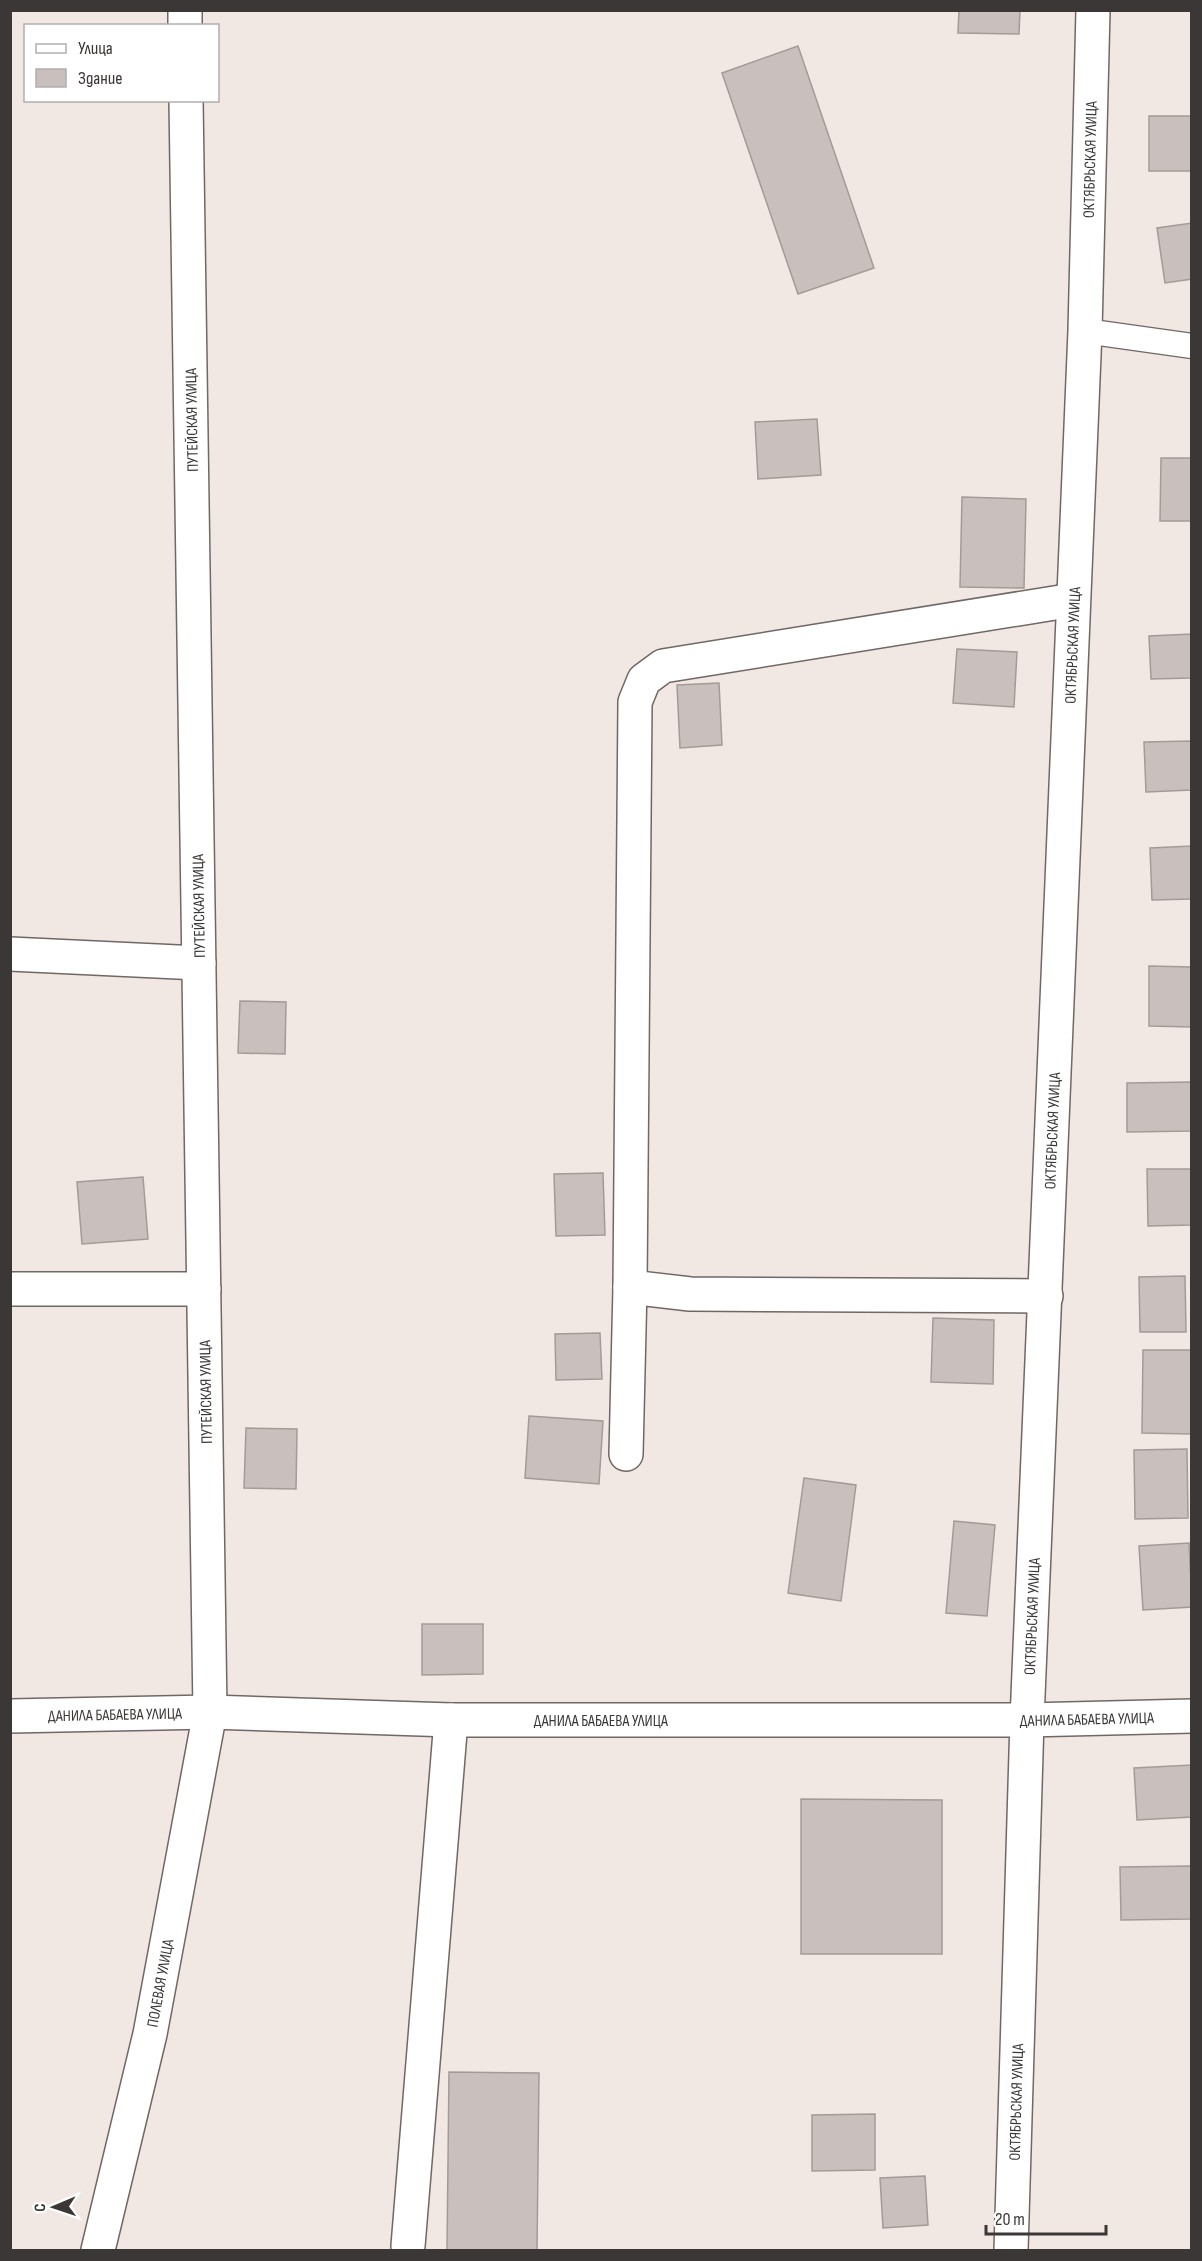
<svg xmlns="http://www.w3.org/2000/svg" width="1202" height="2261" font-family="'Sofia Sans Condensed',sans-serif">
<rect width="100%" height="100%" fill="#f1e7e3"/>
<path fill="#c9bfbc" stroke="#a49b97" stroke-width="1.5" d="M959 10H1020L1019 34 958 33Z
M798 46 874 268 798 294 722 73Z
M1149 116H1192V171H1149Z
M1192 223V279L1165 283 1157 228Z
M817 419 821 475 758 479 755 422Z
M1161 458H1192V521H1160Z
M962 497 1026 499 1024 588 960 587Z
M1192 634V678L1151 679 1149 636Z
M957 649 1017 652 1014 707 953 703Z
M719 683 722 745 680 748 677 685Z
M1192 741V790L1146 792 1144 742Z
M1192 846V899L1152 900 1150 848Z
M1149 966 1192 967V1027L1149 1026Z
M240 1001 286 1002 285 1054 238 1053Z
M1192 1082V1131L1127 1132V1083Z
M1147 1169H1192V1225L1148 1226Z
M603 1173 605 1235 556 1236 554 1174Z
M143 1177 148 1239 82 1244 77 1182Z
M1185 1276 1186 1332H1140L1139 1277Z
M933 1318 994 1320 993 1384 931 1382Z
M600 1333 602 1379 556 1380 555 1334Z
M1143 1350H1192V1434L1142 1433Z
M529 1416 603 1421 599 1484 525 1478Z
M246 1428 297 1429 296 1489 244 1488Z
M1187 1449 1188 1518 1135 1519 1134 1450Z
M804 1478 856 1485 841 1601 788 1593Z
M954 1521 995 1525 987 1616 946 1613Z
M1189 1543 1192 1607 1143 1610 1139 1546Z
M422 1624H483V1674L422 1675Z
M1192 1765V1817L1137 1820 1134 1768Z
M801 1799 942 1800V1954H801Z
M1192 1866V1919L1121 1920 1120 1867Z
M449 2072 539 2073 537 2250H447Z
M875 2114V2170L812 2171V2115Z
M925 2176 928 2225 883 2228 880 2178Z"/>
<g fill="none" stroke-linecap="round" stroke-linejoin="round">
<g stroke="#706865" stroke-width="27">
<path id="service" d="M1085 331 1192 346"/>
</g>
<g stroke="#706865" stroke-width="36">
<g id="minor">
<path d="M185 10V26"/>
<path d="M10 954 199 963"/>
<path d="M10 1289H204"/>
<path d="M1046 1296 690 1294 630 1287 635 702 644 680 663 666 1073 600"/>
<path d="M626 1454 630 1287"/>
<path id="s1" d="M10 1716 210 1712 451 1720H1027L1192 1716"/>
<path d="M408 2246 451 1720"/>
<path id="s2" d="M98 2250 150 2034 210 1712 186 100"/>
</g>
</g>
<g stroke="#706865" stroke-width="36">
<g id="tertiary">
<path id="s3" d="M1011 2250 1027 1720 1085 331 1093 10"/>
</g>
</g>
<use href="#service" stroke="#fff" stroke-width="24"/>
<use href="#minor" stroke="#fff" stroke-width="33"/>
<use href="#tertiary" stroke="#fff" stroke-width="33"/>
</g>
<g text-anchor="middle" stroke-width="4.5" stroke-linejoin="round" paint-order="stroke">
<g font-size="16" fill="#3b3736" stroke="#fff">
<text dy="6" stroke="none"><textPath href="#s3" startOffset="2092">ОКТЯБРЬСКАЯ УЛИЦА</textPath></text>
<text transform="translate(191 420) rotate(-91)" y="6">ПУТЕЙСКАЯ УЛИЦА</text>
<text dy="6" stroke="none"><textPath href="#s3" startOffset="1606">ОКТЯБРЬСКАЯ УЛИЦА</textPath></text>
<text transform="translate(198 906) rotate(-91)" y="6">ПУТЕЙСКАЯ УЛИЦА</text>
<text dy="6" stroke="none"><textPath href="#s3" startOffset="1120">ОКТЯБРЬСКАЯ УЛИЦА</textPath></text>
<text transform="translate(205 1392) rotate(-91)" y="6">ПУТЕЙСКАЯ УЛИЦА</text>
<text dy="6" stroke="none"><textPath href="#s3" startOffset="634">ОКТЯБРЬСКАЯ УЛИЦА</textPath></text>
<text dy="6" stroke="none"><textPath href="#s1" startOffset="105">ДАНИЛА БАБАЕВА УЛИЦА</textPath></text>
<text dy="6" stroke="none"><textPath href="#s1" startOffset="1077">ДАНИЛА БАБАЕВА УЛИЦА</textPath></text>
<text dy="6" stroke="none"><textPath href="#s1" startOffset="591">ДАНИЛА БАБАЕВА УЛИЦА</textPath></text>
<text dy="6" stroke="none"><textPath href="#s2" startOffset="274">ПОЛЕВАЯ УЛИЦА</textPath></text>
<text dy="6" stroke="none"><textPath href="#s3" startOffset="148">ОКТЯБРЬСКАЯ УЛИЦА</textPath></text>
</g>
</g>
<rect width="1202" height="2261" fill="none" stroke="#3b3736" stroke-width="24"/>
<rect x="24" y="24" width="195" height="78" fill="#ffffff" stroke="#b1afaf" stroke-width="1.5"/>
<rect x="36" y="44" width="30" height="9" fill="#ffffff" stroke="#b1afaf" stroke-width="1.5"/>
<text x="78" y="54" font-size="18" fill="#3b3736">Улица</text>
<rect x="36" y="69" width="30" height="18" fill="#c9bfbc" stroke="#b1afaf" stroke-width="1.5"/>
<text x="78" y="84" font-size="18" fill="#3b3736">Здание</text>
<g transform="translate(54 2207) rotate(268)" stroke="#ffffff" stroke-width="4.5" paint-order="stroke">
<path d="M0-4.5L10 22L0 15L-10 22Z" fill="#3b3736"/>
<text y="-9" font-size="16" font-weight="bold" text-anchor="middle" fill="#3b3736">С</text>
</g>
<path d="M986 2225v9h120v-9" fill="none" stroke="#3b3736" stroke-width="3"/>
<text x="995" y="2225" font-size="18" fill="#3b3736" stroke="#ffffff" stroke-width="4.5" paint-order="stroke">20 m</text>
</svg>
